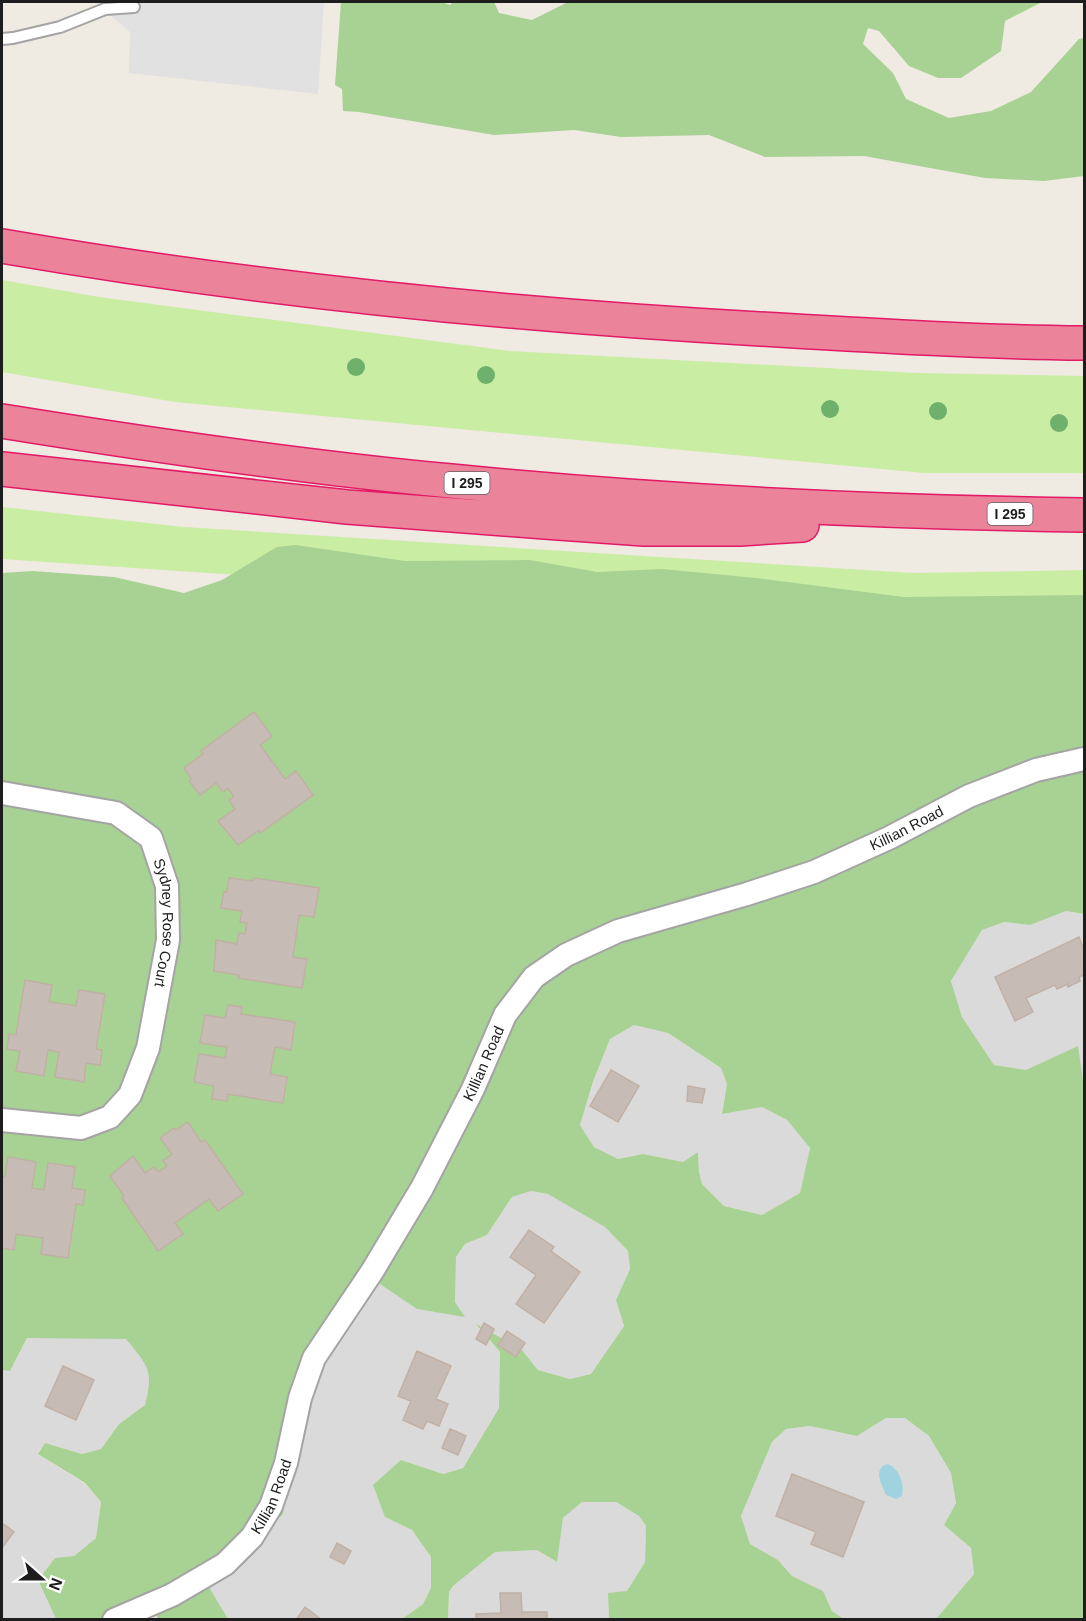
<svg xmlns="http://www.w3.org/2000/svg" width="1086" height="1621" font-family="Arial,sans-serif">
<rect width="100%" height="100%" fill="#efeae2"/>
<path fill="#dbdada" d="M1066 911 1084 914V1087L1077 1047 1026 1071 994 1065 962 1017 951 981 982 930 1004 922 1030 925Z
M634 1025 668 1033 721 1068 727 1084 722 1114 762 1107 787 1120 810 1148 800 1193 763 1215 724 1206 702 1184 699 1172 698 1152 683 1162 643 1154 618 1159 594 1147 580 1125 593 1083 610 1039Z
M531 1191 549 1194 605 1227 628 1251 630 1269 616 1300 624 1326 591 1374 570 1379 538 1370 521 1349 477 1325 500 1352 499 1408 463 1468 443 1474 401 1460 385 1517 412 1530 431 1557V1588L423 1604 402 1619H228L206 1582 289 1462 313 1371 374 1279 417 1309 464 1316 455 1302 456 1257 465 1244 487 1235 512 1197Z
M31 1331 124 1336 145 1362 151 1382 145 1405 119 1424 101 1449 82 1454 45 1443 38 1454 85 1484 101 1502 96 1538 74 1556 55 1558 38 1580 56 1619 2 1620V1370L10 1371Z
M886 1418H905L929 1436 951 1473 956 1503 944 1525 971 1548 974 1574 936 1619H844L832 1611 823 1591 792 1576 778 1560 750 1544 741 1516 772 1442 786 1429 810 1426 857 1436Z
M582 1502H616L639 1516 646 1526 645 1562 627 1592 608 1593 609 1619 448 1620 449 1592 453 1586 495 1552 537 1550 556 1562 563 1518Z"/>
<path fill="#caeda4" d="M2 280 99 297 510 351 917 373 1084 376V473H924L175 402 2 372Z
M2 507 184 527 913 573 1084 570V625L964 624 2 559Z"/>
<path fill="#a8d194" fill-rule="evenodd" d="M341 2H441L450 5 453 2H494L499 13 532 20 568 2H722L727 3 740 2H1042L1005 21 1001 51 961 78H938L909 66 879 31 868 28 863 44 893 73 906 99 949 118 991 111 1031 92 1079 39 1084 38V176L1044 181 985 178 864 156 765 157 709 135 621 137 574 130 494 135 359 112 343 111 342 89 335 85Z
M296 545 405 561 530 560 597 572 662 569 756 578 904 597 1084 595V914L1066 911 1030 925 1004 922 982 930 951 981 962 1017 994 1065 1026 1070 1078 1046 1084 1087V1619H936L974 1574 971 1548 944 1525 956 1503 951 1473 929 1436 905 1418H886L857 1436 810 1426 786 1429 772 1442 741 1516 750 1544 778 1560 792 1576 823 1591 832 1611 844 1619H609L608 1593 627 1591 645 1562 646 1526 639 1516 616 1502H582L563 1518 557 1562 537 1550 495 1552 453 1586 449 1592 448 1619H402L423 1604 431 1588V1557L412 1530 385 1517 373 1485 401 1460 443 1474 463 1468 499 1408 500 1352 476 1324 521 1349 538 1370 570 1379 591 1374 624 1326 616 1300 630 1269 628 1251 605 1227 548 1194 531 1191 512 1197 487 1235 465 1244 456 1257 455 1302 465 1317 417 1309 374 1280 322 1352 289 1462 283 1514 237 1559 206 1582 228 1619H158L153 1608 124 1619H56L38 1580 55 1558 74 1556 96 1538 101 1502 85 1483 38 1454 45 1443 82 1454 101 1449 119 1424 145 1405C154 1370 148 1366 126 1339L27 1338 10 1371 2 1370V573L33 571 114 577 184 593 222 580 277 547ZM634 1025 668 1033 721 1068 727 1084 722 1114 762 1107 787 1120 810 1148 800 1193 762 1215 724 1206 702 1184 699 1172 698 1152 683 1162 643 1154 618 1159 594 1147 580 1125 593 1082 610 1039Z"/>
<path fill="#e1e1e1" d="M95 2H324L318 94 129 73 130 32Z"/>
<path fill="#9fd3df" d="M887 1464C899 1467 905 1485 902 1496L896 1499 886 1495C882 1484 872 1470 887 1464Z"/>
<path fill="#c7bcb5" stroke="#c1b0a4" stroke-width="1.5" d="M254 712 272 736 260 745 285 779 296 771 313 795 260 833 259 830 238 845 218 821 235 809 229 800 234 797 228 788 223 792 216 783 200 795 189 781 192 779 184 768 203 754 201 751Z
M229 878 253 881 254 878 319 888 314 917 299 915 293 957 307 959 302 988 238 978 239 975 214 971 216 940 237 944 239 933 245 934 247 923 240 922 242 911 221 908 224 891 227 892Z
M1079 937 1084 950V975L1079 977 1080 981 1068 987V984L1057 989 1055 985 1026 998 1033 1012 1015 1021 995 977Z
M25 980 52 985 49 1002 76 1006 79 990 105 994 96 1049 102 1050 100 1065 86 1063 84 1082 55 1077 59 1052 48 1050 44 1076 16 1071 20 1051 7 1049 9 1034 16 1035Z
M228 1005 242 1007 241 1014 295 1022 291 1050 275 1047 270 1074 287 1077 283 1103 228 1094 227 1101 212 1099 214 1086 194 1082 199 1054 225 1058 227 1047 200 1043 205 1015 225 1018Z
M611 1070 639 1086 618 1122 590 1106Z
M688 1086 705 1089 702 1103 687 1101Z
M188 1122 201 1142 205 1140 243 1194 218 1211 209 1199 175 1223 183 1234 158 1251 122 1198 124 1196 110 1176 133 1156 145 1173 154 1167 158 1172 167 1166 163 1161 172 1154 160 1138 174 1128 176 1130Z
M8 1157 36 1162 32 1188 44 1190 48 1163 75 1167 72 1188 85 1190 83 1205 76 1204 68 1258 41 1254 43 1238 16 1234 14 1250 2 1248V1177H5Z
M529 1230 554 1247 551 1251 580 1272 544 1323 516 1304 536 1275 510 1257Z
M484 1323 494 1329 486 1345 476 1339Z
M507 1331 525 1343 516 1357 498 1345Z
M417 1351 451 1366 436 1399 448 1404 439 1426 427 1421 423 1429 403 1420 411 1401 398 1396Z
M63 1366 94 1380 76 1420 45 1406Z
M450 1429 466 1436 458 1455 442 1448Z
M792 1474 864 1502 843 1557 811 1544 816 1532 776 1516Z
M2 1523 14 1532 2 1548Z
M337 1543 351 1551 344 1564 330 1557Z
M500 1593H521L522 1612H547V1620H476V1614L501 1613Z
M305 1607 322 1620H296Z"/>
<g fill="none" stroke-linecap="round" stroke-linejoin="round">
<g stroke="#a4a4a4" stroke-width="14">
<path id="service" d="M2 39 13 38 60 27 105 9 134 7"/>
</g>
<g stroke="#a4a4a4" stroke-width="26">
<g id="minor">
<path id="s1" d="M2 793 116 813 151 838 167 886 168 940 148 1048 130 1095 110 1117 81 1128 2 1120"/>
<path id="s2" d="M114 1620 172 1595 225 1564 252 1537 271 1506 286 1463 300 1398 314 1358 373 1270 422 1188 473 1089 505 1015 534 977 566 955 618 931 747 894 814 872 889 838 969 796 1036 770 1084 759"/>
</g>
</g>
<g stroke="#e21a65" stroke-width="36">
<path id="motorway" d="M2 246C258 290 519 316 779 330 880 336 982 342 1084 343
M2 421C151 445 301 467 451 481 662 502 873 512 1084 515
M2 469 347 507 545 522 644 529H740L802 525"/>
</g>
<use href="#service" stroke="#fff" stroke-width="10"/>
<use href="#minor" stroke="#fff" stroke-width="22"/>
<use href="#motorway" stroke="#eb849b" stroke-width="33"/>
</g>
<g fill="#6eb06c">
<circle cx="356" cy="367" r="9"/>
<circle cx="486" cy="375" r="9"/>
<circle cx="830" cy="409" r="9"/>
<circle cx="938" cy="411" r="9"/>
<circle cx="1059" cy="423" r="9"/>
</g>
<g text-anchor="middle" stroke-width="5" stroke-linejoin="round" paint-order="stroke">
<g fill="#fff" stroke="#616161" stroke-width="1.5">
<rect x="444.5" y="472" width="45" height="22" rx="4.5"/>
<rect x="987.5" y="503" width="45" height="22" rx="4.5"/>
</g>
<g font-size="14" font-weight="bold" fill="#1d1d1d">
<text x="467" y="488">I 295</text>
<text x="1010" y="519">I 295</text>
</g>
<g font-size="15" fill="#1d1d1d" stroke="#fff">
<text dy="5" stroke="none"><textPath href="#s2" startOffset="1198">Killian Road</textPath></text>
<text dy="5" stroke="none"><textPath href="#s1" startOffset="246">Sydney Rose Court</textPath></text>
<text dy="5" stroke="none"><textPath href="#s2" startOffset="694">Killian Road</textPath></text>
<text dy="5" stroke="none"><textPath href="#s2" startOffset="208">Killian Road</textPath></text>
</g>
</g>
<rect width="1086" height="1621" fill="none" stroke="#1d1d1d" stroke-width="6"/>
<g transform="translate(42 1579) rotate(111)" stroke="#ffffff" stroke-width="4.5" paint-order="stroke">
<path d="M0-4.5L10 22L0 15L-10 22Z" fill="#1d1d1d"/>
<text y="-9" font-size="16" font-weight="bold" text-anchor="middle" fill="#1d1d1d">N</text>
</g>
</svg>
